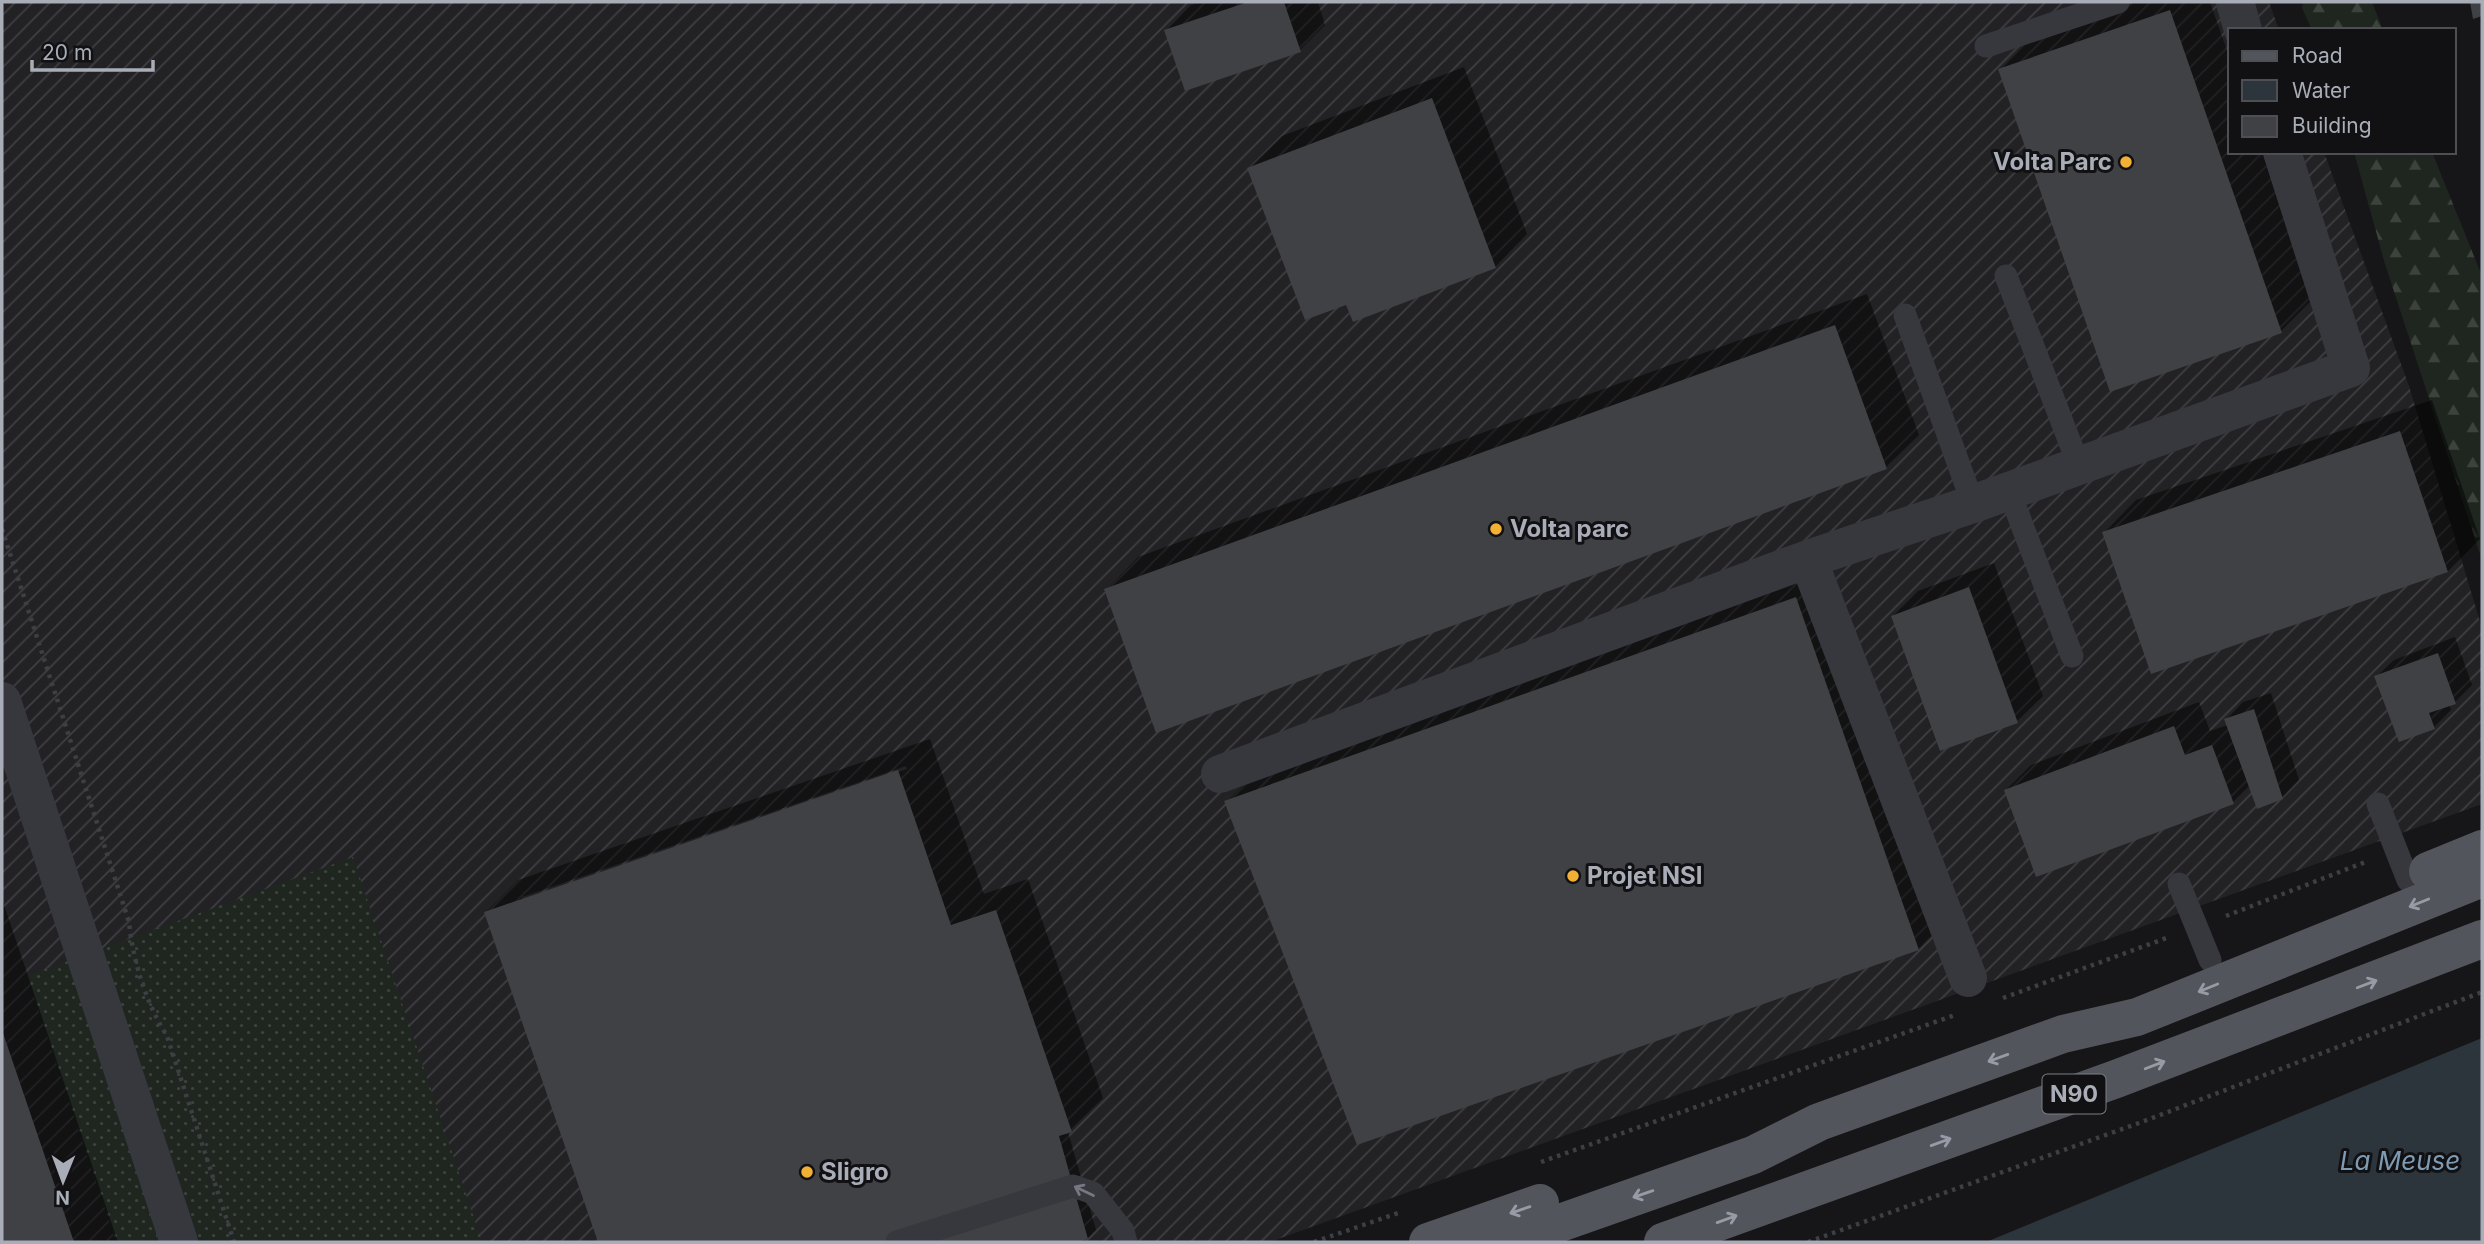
<svg xmlns="http://www.w3.org/2000/svg" width="2484" height="1244" font-family="Inter,sans-serif">
<defs>
<pattern id="industrial-furrows" width="10" height="10" patternUnits="userSpaceOnUse" patternTransform="scale(1.75)"><rect width="10" height="10" fill="#222225"/><path d="M-1 1l2-2M0 10L10 0M9 11l2-2" fill="none" stroke="#3f3f43"/></pattern>
<pattern id="grass-dots" width="8" height="8" patternUnits="userSpaceOnUse" patternTransform="scale(1.75)"><rect width="8" height="8" fill="#1e261f"/><path d="M2 2h.1M6 6h.1" fill="none" stroke="#3c433d" stroke-width="1.8" stroke-linecap="round"/></pattern>
<pattern id="forest-firs" width="22" height="20" patternUnits="userSpaceOnUse" patternTransform="scale(1.75)"><rect width="22" height="20" fill="#1e261f"/><path d="M5 1l3.5 6h-7zM16 11l3.5 6h-7z" fill="#3c433d"/></pattern>
</defs>
<rect width="100%" height="100%" fill="#161618"/>
<path fill="url(#industrial-furrows)" d="M2 2H2269L2279 30H2230V152H2324L2409 386 2482 628V804L1270 1242H2Z"/>
<path fill="url(#grass-dots)" d="M353 857 482 1242H116L27 976Z"/>
<path fill="url(#forest-firs)" d="M2303 2H2372L2383 30H2312L2302 8Z
M2354 152H2432L2482 276V571L2480 554 2385 264Z"/>
<path fill="#2c353c" d="M2482 1038V1242H1986Z"/>
<path fill="#0007" fill-rule="evenodd" d="M1202 2H1318L1325 25 1300 50 1166 31 1191 5Z
M2136 2H2210L2230 59V152H2263L2313 299 2281 331 2000 70 2032 38Z
M1464 67 1527 234 1495 267 1347 303 1249 168 1282 136Z
M1867 294 1919 435 1886 467 1106 590 1138 557Z
M2432 400 2480 539 2448 571 2104 533 2136 500Z
M1994 563 2043 696 2017 721 1893 616 1918 591Z
M1828 566 1951 916 1918 949 1226 802 1258 770Z
M2455 637 2472 685 2455 702 2449 704 2451 710 2434 727 2376 677 2394 660Z
M2271 693 2299 780 2282 798 2250 785 2233 802 2006 790 2031 765 2199 702 2210 731 2228 725 2226 720 2243 702Z
M930 739 984 894 1028 879 1103 1098 1068 1132 1096 1230 1088 1238 1074 1242H599L486 912 518 880ZM906 766 907 769 522 900V897Z
M2 899 118 1242H2Z"/>
<path fill="#404145" d="M1248 2H1284L1301 52 1185 91 1164 30Z
M2470 2H2482V16L2473 19Z
M2170 10 2282 333 2110 392 1998 69Z
M1432 98 1496 268 1353 322 1346 305 1305 320 1247 168Z
M1835 325 1887 469 1156 733 1104 589Z
M2400 431 2448 572 2151 674 2102 532Z
M1969 587 2018 723 1940 751 1891 616Z
M1796 597 1919 950 1357 1145 1224 801Z
M2438 653 2456 704 2429 713 2435 729 2399 742 2374 676Z
M2254 709 2283 799 2257 809 2224 719Z
M2174 726 2185 755 2212 745 2234 804 2036 877 2004 790Z
M898 770 951 925 996 910 1072 1132 1059 1136 1088 1239 1079 1242H598L484 912Z
M2 1030 74 1242H2Z"/>
<g fill="none" stroke-linecap="round" stroke-linejoin="round">
<path stroke="#3d3f44" stroke-width="4.5" stroke-dasharray="3.5 5" stroke-linecap="butt" d="M2 529 129 922C133 961 146 1003 167 1036L234 1242
M2226 916 2368 861
M2003 998 2169 937
M1541 1162 1955 1015
M1314 1242 1401 1212
M1808 1242 2139 1123 2482 992"/>
<path stroke="#37383d" stroke-width="23" d="M1986 46 2118 2
M2006 276 2079 466
M1905 315 1973 504
M2009 491 2072 656
M2378 804 2408 880
M2179 884 2210 960
M897 1242 1073 1186 1093 1193 1123 1231 1126 1242"/>
<path stroke="#37383d" stroke-width="38" d="M2235 2 2243 30
M1808 559 1968 978
M2 701 179 1242
M1220 774 1808 559 1973 504 2351 368 2282 152"/>
<path stroke="#53555c" stroke-width="38" d="M2428 871 2482 849
M1428 1242 1540 1203
M1506 1242 1753 1155 1819 1122 2063 1034 2137 1017 2482 878
M1663 1242 2116 1079 2482 939"/>
</g>
<defs><path id="oneway-shaft" d="M-6 0H5M1.5-3L5.5 0L1.5 3" fill="none" stroke-width="1.6" stroke-linecap="round" stroke-linejoin="round" transform="scale(1.75)"/></defs>
<g stroke="#979ba6">
<use href="#oneway-shaft" transform="translate(2419 903) rotate(158)"/>
<use href="#oneway-shaft" transform="translate(2367 984) rotate(-21)"/>
<use href="#oneway-shaft" transform="translate(2208 988) rotate(158)"/>
<use href="#oneway-shaft" transform="translate(1998 1058) rotate(160)"/>
<use href="#oneway-shaft" transform="translate(2155 1065) rotate(-21)"/>
<use href="#oneway-shaft" transform="translate(1941 1142) rotate(-20)"/>
<use href="#oneway-shaft" transform="translate(1643 1194) rotate(161)"/>
<use href="#oneway-shaft" transform="translate(1520 1210) rotate(161)"/>
<use href="#oneway-shaft" transform="translate(1727 1219) rotate(-20)"/>
</g>
<use stroke="#757881" href="#oneway-shaft" transform="translate(1084 1191) rotate(-154)"/>
<g fill="#f2b134" stroke="#111113" stroke-width="2.5">
<circle cx="2126" cy="162" r="7"/>
<circle cx="1496" cy="529" r="7"/>
<circle cx="1573" cy="876" r="7"/>
<circle cx="807" cy="1172" r="7"/>
</g>
<g text-anchor="middle" stroke-width="6" stroke-linejoin="round" paint-order="stroke">
<rect fill="#111113" stroke="#7b7e86" stroke-width="2" x="2042.5" y="1074.5" width="63" height="39" rx="5"/>
<g font-size="23" font-weight="bold" fill="#a8adb8">
<text x="2074" y="1102">N90</text>
</g>
<g font-size="24" font-weight="bold" fill="#a8adb8" stroke="#111113" text-anchor="start">
<text x="2112" y="170" text-anchor="end">Volta Parc</text>
<text x="1510" y="537">Volta parc</text>
<text x="1587" y="884">Projet NSI</text>
<text x="821" y="1180">Sligro</text>
</g>
<g font-size="26" font-style="italic" fill="#7f9bb3" stroke="#111113">
<text x="2400" y="1170">La Meuse</text>
</g>
</g>
<rect width="2484" height="1244" fill="none" stroke="#a8adb8" stroke-width="7"/>
<rect x="2228" y="28" width="228" height="126" fill="#111113" stroke="#4d4f55" stroke-width="2"/>
<rect x="2242" y="51" width="35" height="10" fill="#53555c" stroke="#4d4f55" stroke-width="2"/>
<text x="2292" y="63" font-size="21" fill="#a8adb8">Road</text>
<rect x="2242" y="80" width="35" height="21" fill="#2c353c" stroke="#4d4f55" stroke-width="2"/>
<text x="2292" y="98" font-size="21" fill="#a8adb8">Water</text>
<rect x="2242" y="116" width="35" height="21" fill="#404145" stroke="#4d4f55" stroke-width="2"/>
<text x="2292" y="133" font-size="21" fill="#a8adb8">Building</text>
<g transform="translate(63 1181) rotate(181)" stroke="#111113" stroke-width="5" paint-order="stroke">
<path d="M0-5L12 26L0 18L-12 26Z" fill="#a8adb8"/>
<text y="-10" font-size="19" font-weight="bold" text-anchor="middle" fill="#a8adb8">N</text>
</g>
<path d="M32 60v10h121v-10" fill="none" stroke="#a8adb8" stroke-width="3.5"/>
<text x="42" y="60" font-size="21" fill="#a8adb8" stroke="#111113" stroke-width="5" paint-order="stroke">20 m</text>
</svg>
